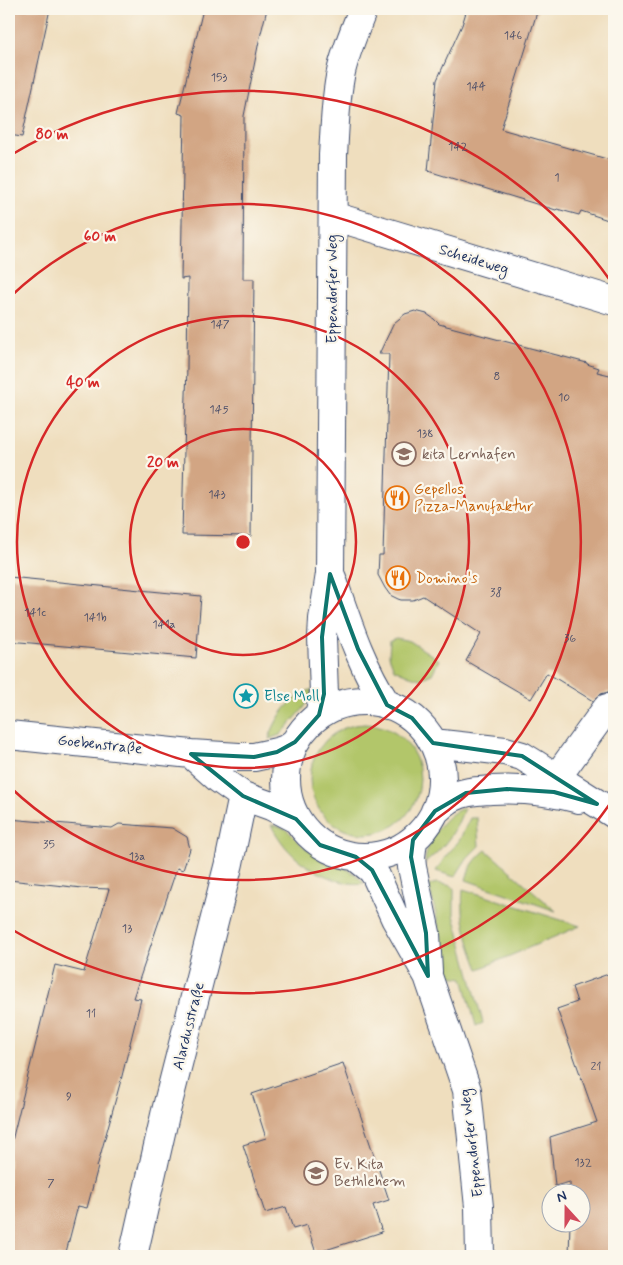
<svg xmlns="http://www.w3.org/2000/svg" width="623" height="1265" font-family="Mynerve,sans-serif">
<rect width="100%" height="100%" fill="#fbf7ec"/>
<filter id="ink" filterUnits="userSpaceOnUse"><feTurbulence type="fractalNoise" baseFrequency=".02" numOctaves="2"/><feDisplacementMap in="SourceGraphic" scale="10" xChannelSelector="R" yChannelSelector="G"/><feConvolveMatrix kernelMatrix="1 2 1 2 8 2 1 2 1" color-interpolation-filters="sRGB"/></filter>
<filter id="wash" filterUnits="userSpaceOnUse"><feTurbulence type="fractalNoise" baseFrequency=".0096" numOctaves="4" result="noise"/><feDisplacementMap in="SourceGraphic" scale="20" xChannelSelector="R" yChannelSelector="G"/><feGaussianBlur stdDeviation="1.12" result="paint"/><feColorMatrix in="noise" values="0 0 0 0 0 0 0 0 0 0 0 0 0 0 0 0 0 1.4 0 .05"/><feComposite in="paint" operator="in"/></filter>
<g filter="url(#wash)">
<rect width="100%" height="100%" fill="#efdebe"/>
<path fill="#b2c66a" stroke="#667a64" d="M396 638 410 641 439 660 432 674 420 679 410 676 394 669 389 656 390 640Z
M313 689 310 697 304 708 285 730 280 735 269 739C276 717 290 697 313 689Z
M310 779a55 55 0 1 1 110 0a55 55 0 1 1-110 0Z
M464 808C456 832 445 847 425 863 426 842 443 814 464 808Z
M470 818H477L479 846 467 858 455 877 436 871 445 857 459 841Z
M271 825 278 826 286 829 303 846 318 858 330 864 343 867 355 874 364 883C341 887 307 869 292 854 283 845 277 836 271 825Z
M486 850 556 911 466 880C469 867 476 858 486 850Z
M437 883 452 886 454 889V915L483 1023 476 1026 463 978 450 976 429 885Z
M463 889 580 926 479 969C469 944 460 917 463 889Z"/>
<g id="blocks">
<path fill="#d2a583" d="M9 9H50L22 137 9 135Z
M203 9H267L259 41 244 116 243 279H254L251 536 182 535 184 450 187 368 188 278 181 279 184 115 178 113Z
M467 9H538L501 129 614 161V222L581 211 579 215 557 209 556 210 428 171 437 80 462 25Z
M415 311 427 314 434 319 439 324 587 363V364L599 368 597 372 614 376V695L608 692 601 694 593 701 547 673 531 699 466 661 481 634 423 596 413 600H401L398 599 390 595 385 588 378 575 379 555H383L389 354H379L394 323 405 314Z
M9 577 201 596 196 658 9 641Z
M9 819 112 828 119 824 172 828 187 837 190 849 183 870 177 868 133 998 141 999 121 1080 97 1167H98L87 1208 78 1206 65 1256H9V1153L55 965 84 972 109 889 82 888 9 880Z
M614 972V1256H569L570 1222H580V1192H570V1182L555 1186 550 1137 597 1122 557 1009 577 1002 572 987Z
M343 1063 389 1200 373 1205 382 1232 316 1253 307 1225 293 1229 286 1207 265 1213 243 1145 266 1138 252 1094Z"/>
</g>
</g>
<g filter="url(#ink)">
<use href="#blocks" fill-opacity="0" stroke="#3b496c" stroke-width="1"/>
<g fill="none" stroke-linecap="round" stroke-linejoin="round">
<g stroke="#3b496c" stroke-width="30">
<path id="minor" d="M333 216 614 301
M332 578C347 621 361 666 387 705
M286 779a78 78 0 1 1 156 0a78 78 0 1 1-156 0Z
M319 715 324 694 322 637 323 619 330 574 333 155C335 127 335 99 341 72 346 50 355 30 363 9
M9 735 191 754 239 757H254L277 752 286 749 295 742
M433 743 505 751 522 756 535 764 614 814
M191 754 219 779 243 796 271 806 296 819
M557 777 607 708
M435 811C441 806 447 800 454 797 465 791 478 791 491 790 522 788 549 791 579 799
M413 840 411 857 412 867 426 933 428 972
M356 857 372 870 376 876 395 918 428 976 467 1090 479 1207 480 1256
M133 1256 165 1115 229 863 243 796"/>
</g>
<use href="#minor" stroke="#fff" stroke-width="28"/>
</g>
</g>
<path fill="none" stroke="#0f766e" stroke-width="4" stroke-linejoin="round" d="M330 574 358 649 387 705 412 718 433 743 522 756 597 804 554 792 507 789 466 793 435 811 413 840 411 857 426 933 428 976 372 870 356 857 320 845 296 819 243 796 191 754 254 757 277 752 295 742 319 715 324 694 322 637Z"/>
<g fill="none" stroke="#d62828" stroke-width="2.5">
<circle cx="243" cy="542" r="113"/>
<circle cx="243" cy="542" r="226"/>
<path d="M10 297A338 338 0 1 1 10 787"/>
<path d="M612 801A451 451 0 0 1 11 929M11 155A451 451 0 0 1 612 283"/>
</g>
<defs>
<g id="school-ring" transform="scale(1.25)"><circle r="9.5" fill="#fbf7ec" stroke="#8d6e63" stroke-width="1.5"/><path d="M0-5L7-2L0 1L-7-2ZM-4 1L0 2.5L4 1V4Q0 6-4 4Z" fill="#8d6e63"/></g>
<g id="restaurant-ring" transform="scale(1.25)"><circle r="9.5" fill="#fbf7ec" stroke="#e8710a" stroke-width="1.5"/><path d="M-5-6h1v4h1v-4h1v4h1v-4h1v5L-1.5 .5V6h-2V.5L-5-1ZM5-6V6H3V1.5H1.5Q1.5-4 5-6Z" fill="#e8710a"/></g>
<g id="sight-ring" transform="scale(1.25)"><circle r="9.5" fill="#fbf7ec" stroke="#0f9aa8" stroke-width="1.5"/><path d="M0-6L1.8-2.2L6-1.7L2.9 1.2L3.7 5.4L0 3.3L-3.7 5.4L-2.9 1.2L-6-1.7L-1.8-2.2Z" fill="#0f9aa8"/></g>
</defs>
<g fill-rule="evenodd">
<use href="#school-ring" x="404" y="454"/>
<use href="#restaurant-ring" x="397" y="498"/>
<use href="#restaurant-ring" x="398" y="578"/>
<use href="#sight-ring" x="246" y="696"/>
<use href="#school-ring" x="316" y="1173"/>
</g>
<g text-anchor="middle" stroke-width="4.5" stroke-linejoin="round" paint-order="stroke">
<g font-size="12" fill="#494c67">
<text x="513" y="39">146</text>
<text x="219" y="81">153</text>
<text x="476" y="90">144</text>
<text x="458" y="150">142</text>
<text x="557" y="181">1</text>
<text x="220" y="328">147</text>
<text x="497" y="380">8</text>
<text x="564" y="401">10</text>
<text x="219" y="413">145</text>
<text x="425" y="437">138</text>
<text x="217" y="498">143</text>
<text x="496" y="596">38</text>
<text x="35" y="616">141c</text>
<text x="95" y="621">141b</text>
<text x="164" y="628">141a</text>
<text x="570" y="642">36</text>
<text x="49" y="848">35</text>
<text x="137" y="860">13a</text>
<text x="127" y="932">13</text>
<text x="91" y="1017">11</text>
<text x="596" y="1070">21</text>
<text x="69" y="1100">9</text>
<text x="583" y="1166">132</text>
<text x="51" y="1187">7</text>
</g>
<g font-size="15" fill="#1b2f5e" stroke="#fbf7ec">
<text transform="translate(474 259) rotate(17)" y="5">Scheideweg</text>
<text transform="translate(332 289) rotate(-90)" y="5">Eppendorfer Weg</text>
<text transform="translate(100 744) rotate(6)" y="5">Goebenstraße</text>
<text transform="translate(188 1026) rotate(-76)" y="5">Alardusstraße</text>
<text transform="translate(471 1143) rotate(-97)" y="5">Eppendorfer Weg</text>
</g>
<g font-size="15" fill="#785e54" stroke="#fbf7ec" text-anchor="start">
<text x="422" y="459">kita Lernhafen</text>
<text x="334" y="1169">Ev. Kita<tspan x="334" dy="17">Bethlehem</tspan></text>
</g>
<g font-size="15" fill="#c56008" stroke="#fbf7ec" text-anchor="start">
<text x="414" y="494">Gepellos<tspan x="414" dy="17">Pizza-Manufaktur</tspan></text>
<text x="416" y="583">Domino's</text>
</g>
<g font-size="15" fill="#0d838f" stroke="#fbf7ec" text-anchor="start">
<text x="264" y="701">Else Moll</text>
</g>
</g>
<circle cx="243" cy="542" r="8" fill="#d62828" stroke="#fbf7ec" stroke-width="2.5"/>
<g font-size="15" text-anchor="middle" font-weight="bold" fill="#d62828" stroke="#fbf7ec" stroke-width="4.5" stroke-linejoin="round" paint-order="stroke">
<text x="52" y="139">80 m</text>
<text x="100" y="241">60 m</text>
<text x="83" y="387">40 m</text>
<text x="163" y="467">20 m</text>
</g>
<rect width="623" height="1265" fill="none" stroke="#fbf7ec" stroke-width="30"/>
<g transform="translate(566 1208) rotate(339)"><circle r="24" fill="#fbf7ec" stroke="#a1a7b3"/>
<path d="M0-4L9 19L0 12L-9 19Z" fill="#d1495b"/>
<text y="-8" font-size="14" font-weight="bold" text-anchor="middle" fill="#1b2f5e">N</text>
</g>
</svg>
